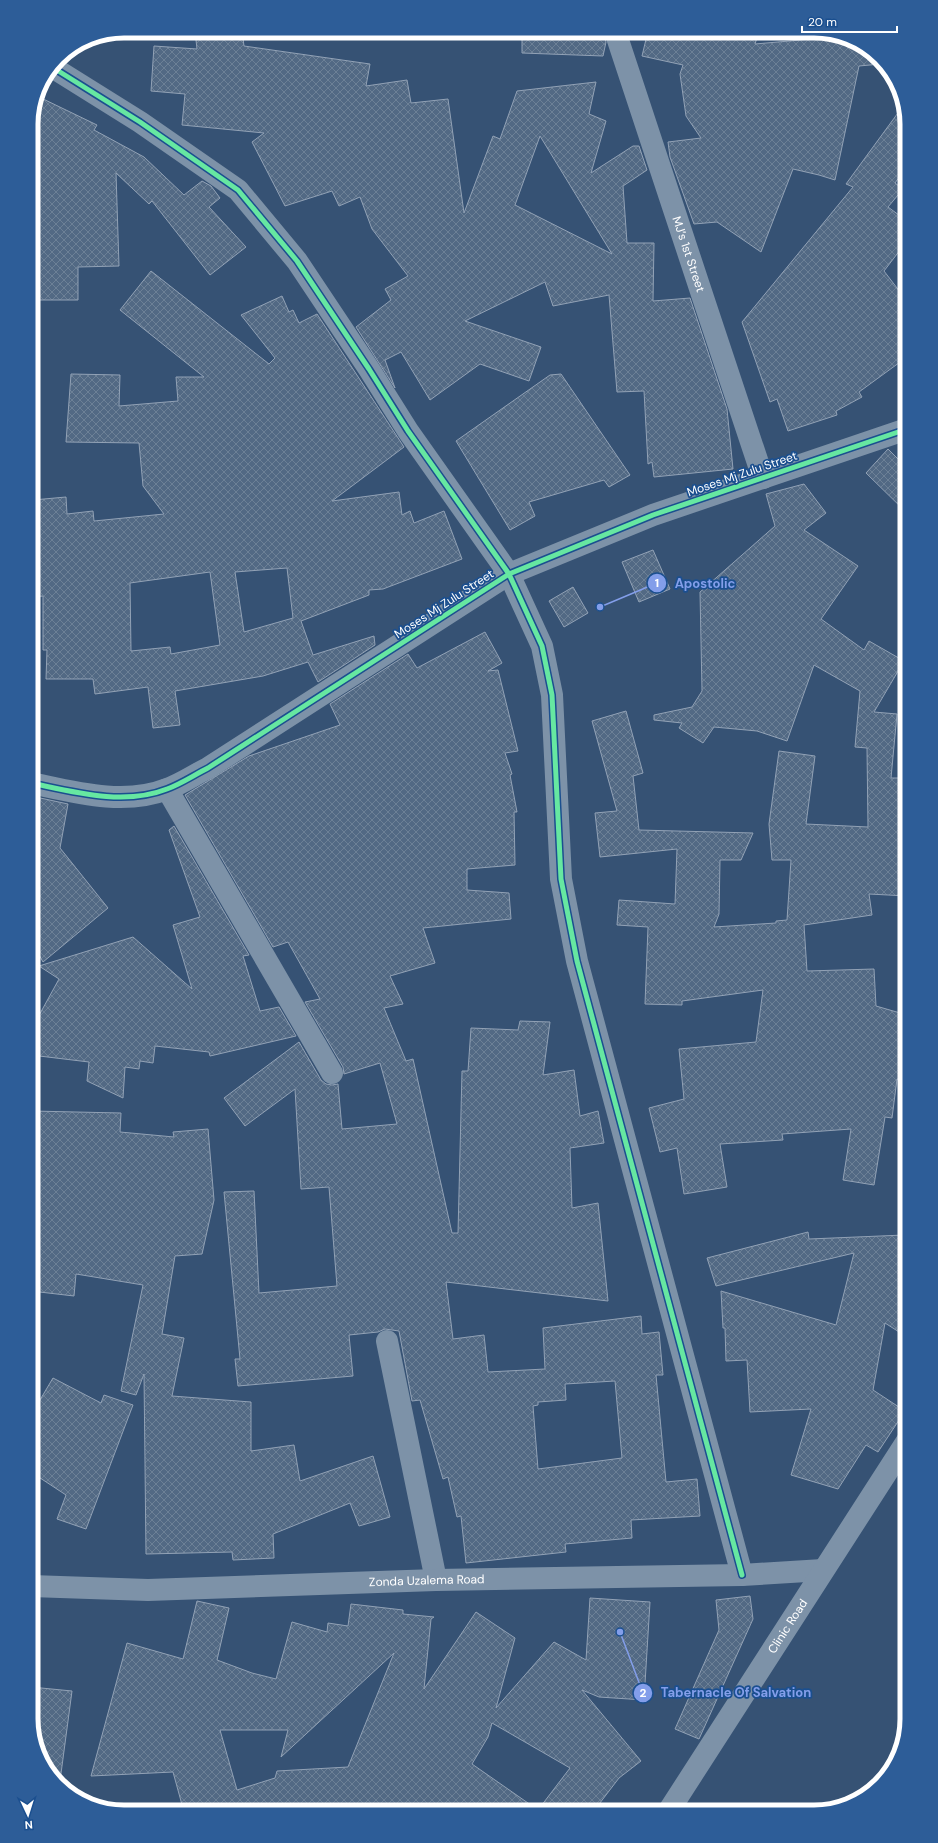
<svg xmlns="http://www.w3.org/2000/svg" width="938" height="1843" font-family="'DM Sans',sans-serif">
<defs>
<pattern id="building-cross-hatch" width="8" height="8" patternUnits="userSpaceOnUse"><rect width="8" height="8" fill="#526984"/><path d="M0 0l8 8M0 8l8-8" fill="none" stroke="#6c8096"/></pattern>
</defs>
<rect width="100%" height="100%" fill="#365274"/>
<path fill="url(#building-cross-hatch)" stroke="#92a2b6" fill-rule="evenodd" d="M195 31H242L244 46 370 64 366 86 407 80 411 103 448 99 464 213 493 136 500 139 517 91 596 82 589 114 606 121 591 173 633 146H639L647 170 623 186 627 243H654L653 301 690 298 727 409 733 469 654 477 652 462 648 464 644 391 617 392 609 295 553 306 545 282 465 321 541 347 529 381 480 364 430 400 401 352 385 360 395 388 356 327 391 300 385 289 408 276 372 229 360 197 339 206 332 191 285 206 252 142 264 133 182 125 185 94 151 91 154 46 197 49ZM540 136 612 254 515 205Z
M522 31H603L606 42 603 56 522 53Z
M648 31H759L755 44 835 37 870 50 881 64 859 66 835 180 819 175 793 169 761 252 717 222 694 224 670 157 668 142 701 138 686 116 680 74 683 65 642 56Z
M37 96 97 125 94 130 144 157 184 195 202 181 211 186 220 198 209 207 246 247 210 275 152 201 149 204 116 173 119 266 78 267V300H31V118Z
M903 106 907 124V166L895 183 903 189 888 207 907 221V241L884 271 907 301V357L859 392 862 397 836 411 837 415 788 431 777 399 770 402 742 322 853 187 846 184Z
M151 271 269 364 275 358 241 315 282 296 289 312 293 310 299 323 317 314 404 447 332 501 399 492 402 515 410 511 414 523 444 511 462 559 383 589 369 590V595L301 621 313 655 374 636 375 645 318 682 308 662 263 676 175 691 180 725 153 728 148 687 95 694 93 679H46L47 650H43V596L31 597V572H39L33 500 66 497 67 514 93 511 94 521 164 514 143 486 139 443 66 442 71 374 120 375 119 406 178 401 176 377H204L120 310ZM287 568 293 618 244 632 235 572ZM210 572 220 645 171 654 170 647 131 651 130 583Z
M561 374 630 475 609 487 604 480 529 502 535 516 510 530 456 441 550 375Z
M888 449 907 468V513L866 473Z
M804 484 826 513 804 530 858 566 821 619 864 650 869 641 904 661 874 712 897 714 891 778H907V896L869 894 872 915 804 925 807 971 874 969 876 1006 907 1015V1082L897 1079 892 1118 885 1117 874 1185 843 1180 851 1129 782 1134 783 1140 720 1144 727 1187 684 1194 677 1148 660 1152 649 1108 684 1099 679 1049 756 1042 763 990 682 1001V1005L645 1004 648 927 617 925 619 900 675 904 677 849 600 857 595 813 617 811 592 721 626 711 643 773 633 776 639 830 753 833 741 860H720L719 914 714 927 776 923V921L787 920 791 860H772L769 824 779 751 815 756 806 824 868 827 867 748 855 747 860 691 814 665 787 741 757 731 714 727 703 743 679 728 682 723 654 720V715L692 707 702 691 700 592 775 526 766 494Z
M653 550 670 589 639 602 622 562Z
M573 587 588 613 564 627 549 601Z
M485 632 502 663 488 671 498 670 518 751 505 753 512 774 510 775 517 812H514L515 865 467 869V890L509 893 511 919 423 928 435 963 390 976 403 1004 384 1008 406 1061 413 1059 452 1233H458L462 1071H468L471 1028 518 1030 520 1021 550 1022 543 1075 574 1070 580 1116 598 1111 604 1143 570 1148 572 1208 598 1203 608 1301 446 1282 453 1339 484 1335 488 1372 545 1369 543 1328 641 1316 642 1334 659 1332 663 1375H656L666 1482 697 1479 700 1516 631 1520 632 1538 565 1544 566 1552 466 1563 461 1516 457 1517 448 1477 443 1479 420 1400 412 1401 399 1331 385 1329 378 1332 349 1335 353 1376 238 1386 235 1359H240L224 1192 254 1191 259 1293 337 1286 329 1187 301 1189 295 1089 245 1126 224 1098 299 1042 321 1080 326 1084 332 1085 338 1084 342 1129 397 1124 380 1063 344 1074 343 1067 305 1002 320 999 288 942 273 947 185 795 249 756 340 725 330 704 408 654 417 668ZM615 1381 622 1458 538 1469 533 1406 538 1405V1402L566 1400 565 1384Z
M31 796 68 804 60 848 108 908 43 962 31 940Z
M174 826 249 955 243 956 260 1011 279 1007 296 1036 210 1056 209 1052 155 1046 153 1063 140 1061 139 1069 125 1067 123 1098 87 1081 89 1062 31 1055V1030L59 979 39 966 133 937 192 989 173 925 200 917 169 830Z
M31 1111 121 1113 120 1132 174 1137 173 1132 208 1129 214 1200 202 1254 175 1256 162 1334 184 1338 172 1396 251 1402V1451L294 1445 300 1481 373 1456 390 1517 359 1526 350 1503 273 1534 274 1558 233 1560 232 1552 146 1554 144 1374 136 1395 121 1391 143 1285 76 1274 74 1296 31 1291Z
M808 1232 809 1239 904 1235 903 1251H907V1337L885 1323 873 1390 905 1411 878 1452 866 1445 838 1489 791 1475 811 1409 750 1412 747 1360 726 1361 725 1328H723L721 1291 836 1325 854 1253 716 1286 707 1258Z
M53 1378 101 1403 104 1395 133 1405 86 1529 57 1519 66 1495 31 1472V1415Z
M750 1596 753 1619 699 1739 675 1729 719 1630 716 1600Z
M590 1598 650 1602 644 1700 599 1697 582 1690 641 1761 619 1778 593 1812H184L173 1772 91 1776 127 1643 183 1659 197 1601 229 1608 217 1660 252 1673 276 1679 292 1622 327 1632 328 1623 348 1626 351 1604 403 1610V1614L434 1617 431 1619 424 1689 476 1612 515 1638 496 1708 554 1642 586 1660ZM394 1653 348 1767 277 1771 275 1778 237 1790 220 1730H288L281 1757ZM492 1723 570 1768 538 1810 472 1764 488 1737Z
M31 1687 72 1691 60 1781 38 1754 31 1719Z"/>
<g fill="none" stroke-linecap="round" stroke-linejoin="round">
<g stroke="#7d92a8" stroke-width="22">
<path id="s1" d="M615 31C663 180 714 329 763 478"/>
<path d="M52 67 140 122 238 190 297 261 369 369 408 431 509 574 542 646 552 695 561 879 577 961 742 1575"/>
<path d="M31 783C74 792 124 806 167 789 181 784 194 775 208 768L509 574 653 515 907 429"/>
<path d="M167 789 332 1073"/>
<path d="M387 1341 436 1580"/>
<path id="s2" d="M31 1586 148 1590 436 1580 742 1575 823 1570"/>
<path id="s3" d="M668 1812 907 1441"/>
</g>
<g stroke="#1b4f8f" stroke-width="8">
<path id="cycleway" d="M52 67 140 122 238 190 297 261 369 369 408 431 509 574 542 646 552 695 561 879 577 961 742 1575
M31 783C74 792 124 806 167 789 181 784 194 775 208 768L509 574 653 515 907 429"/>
</g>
<use href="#cycleway" stroke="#66e7a1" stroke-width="5"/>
</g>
<g text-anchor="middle" stroke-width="3.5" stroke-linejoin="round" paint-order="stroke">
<g font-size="12" fill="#fff" stroke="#1b4f8f">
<text dy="4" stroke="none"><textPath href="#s1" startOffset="235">MJ’s 1st Street</textPath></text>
<text transform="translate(742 474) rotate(-19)" y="4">Moses Mj Zulu Street</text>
<text transform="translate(444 604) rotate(-33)" y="4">Moses Mj Zulu Street</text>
<text dy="4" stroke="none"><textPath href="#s2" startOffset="396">Zonda Uzalema Road</textPath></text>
<text dy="4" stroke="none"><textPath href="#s3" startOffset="221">Clinic Road</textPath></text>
</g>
</g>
<path d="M0 0H938V1843H0ZM124 38H814A86 86 0 0 1 900 124V1719A86 86 0 0 1 814 1805H124A86 86 0 0 1 38 1719V124A86 86 0 0 1 124 38Z" fill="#2d5d98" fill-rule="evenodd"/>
<path fill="none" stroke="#fff" stroke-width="5" d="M124 38H814A86 86 0 0 1 900 124V1719A86 86 0 0 1 814 1805H124A86 86 0 0 1 38 1719V124A86 86 0 0 1 124 38Z"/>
<path fill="none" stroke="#839eea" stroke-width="1.5" d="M600 607L657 583M620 1632L643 1693"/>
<g fill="#839eea" stroke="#1b4f8f" stroke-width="1.5">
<circle cx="600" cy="607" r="4"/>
<circle cx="620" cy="1632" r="4"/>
<circle cx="657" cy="583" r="10"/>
<circle cx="643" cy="1693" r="10"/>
</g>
<g font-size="12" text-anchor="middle" font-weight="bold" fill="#fff">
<text x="657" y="587">1</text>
<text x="643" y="1697">2</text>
</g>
<g font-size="13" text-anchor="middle" font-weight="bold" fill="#839eea" stroke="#1b4f8f" stroke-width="3.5" stroke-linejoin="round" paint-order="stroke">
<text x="705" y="588">Apostolic</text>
<text x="736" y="1697">Tabernacle Of Salvation</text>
</g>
<g transform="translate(28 1815) rotate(176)" stroke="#1b4f8f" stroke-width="3" paint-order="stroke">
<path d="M0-3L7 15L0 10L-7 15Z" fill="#ffffff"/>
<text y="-6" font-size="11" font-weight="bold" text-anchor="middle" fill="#ffffff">N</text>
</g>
<path d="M802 26v6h95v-6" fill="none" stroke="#ffffff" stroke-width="2"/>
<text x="808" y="26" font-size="12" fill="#ffffff" stroke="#1b4f8f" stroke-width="3" paint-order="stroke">20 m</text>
</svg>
